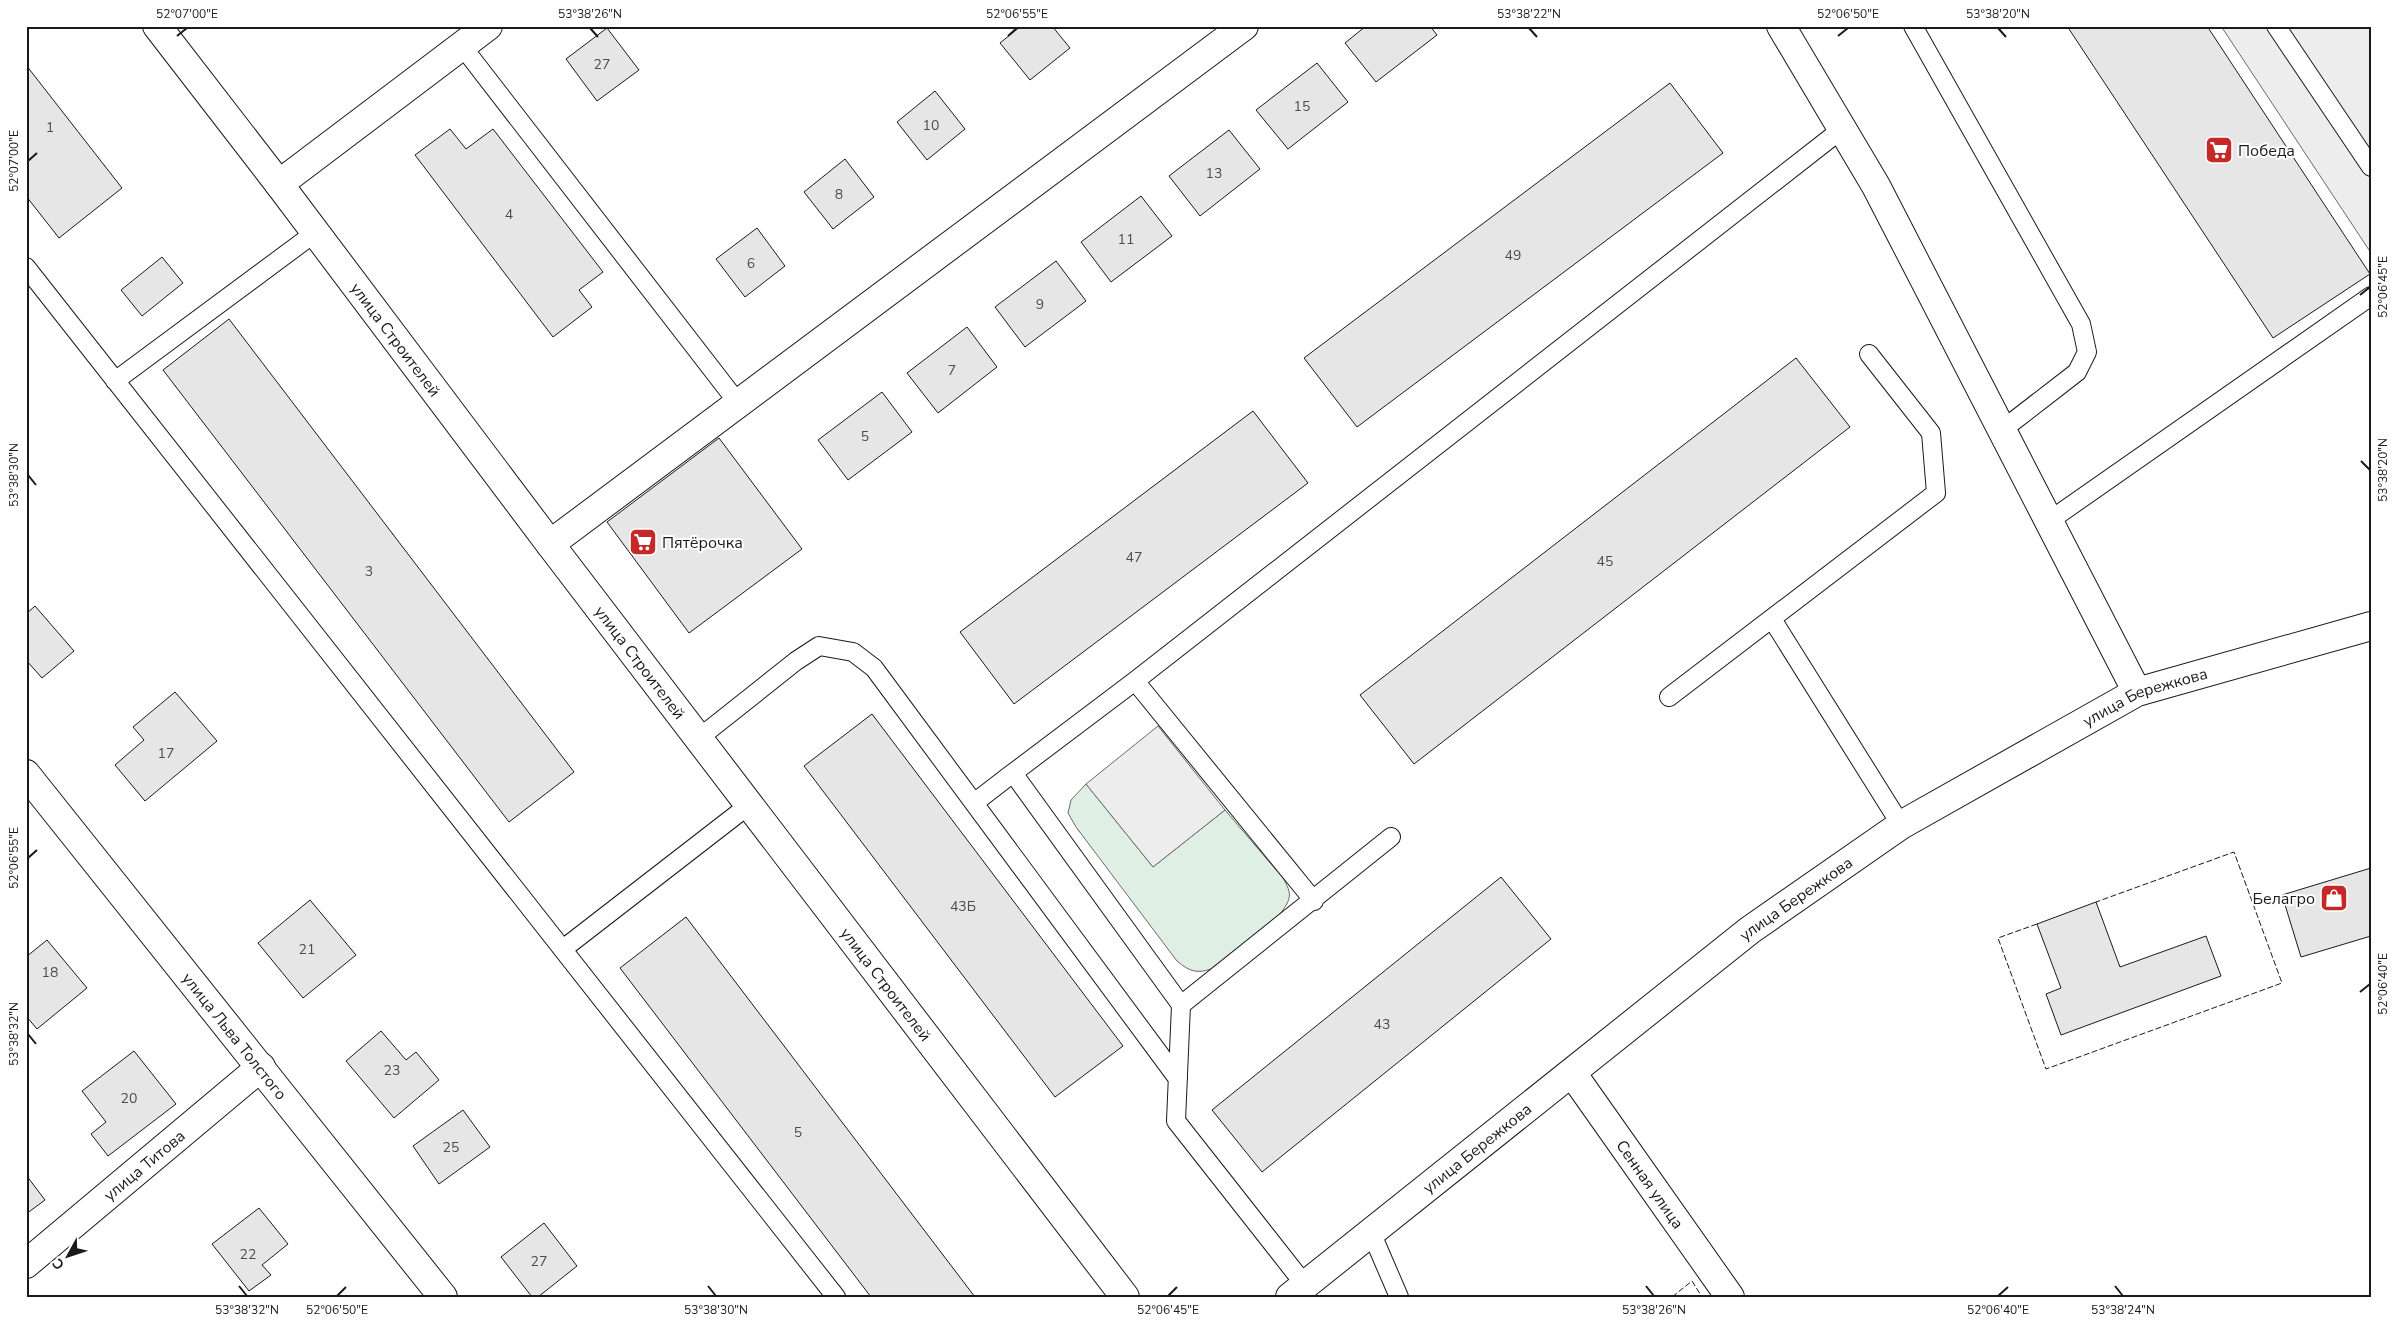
<svg xmlns="http://www.w3.org/2000/svg" width="2397" height="1323" font-family="'Nunito Sans',sans-serif">
<rect width="100%" height="100%" fill="#fff"/>
<path fill="#e0efe3" stroke="#6a6a6a" d="M1086 784 1153 867 1225 810 1283 878C1292 894 1292 898 1280 914L1211 969C1196 974 1189 971 1177 961L1076 827 1068 813 1071 800Z"/>
<path fill="#ededed" stroke="#6a6a6a" d="M2221 26H2371V253Z
M1158 726 1225 810 1153 867 1086 784Z"/>
<path fill="#e6e6e6" stroke="#1a1a1a" d="M1021 26H1052L1070 48 1030 80 1000 43Z
M1366 26H1430L1437 35 1376 82 1345 43Z
M2067 26H2207L2370 274 2273 338Z
M607 28 639 70 597 101 566 59Z
M1317 63 1348 102 1288 149 1256 110Z
M26 65 122 188 59 238 26 196Z
M1670 83 1723 153 1357 427 1304 358Z
M935 91 965 129 927 160 897 122Z
M450 129 466 149 493 129 603 272 579 290 592 307 553 337 415 155Z
M1229 130 1260 169 1200 216 1169 176Z
M845 159 874 197 833 229 804 192Z
M1141 196 1172 236 1111 282 1081 242Z
M757 228 785 266 745 297 716 259Z
M162 257 183 283 142 316 121 290Z
M1056 261 1086 301 1025 347 995 307Z
M229 319 574 772 509 822 163 370Z
M967 327 997 367 938 413 907 373Z
M1796 358 1850 427 1414 764 1360 695Z
M882 392 912 432 848 480 818 440Z
M1253 411 1308 483 1014 704 960 632Z
M719 438 802 549 689 633 607 522Z
M35 606 74 651 42 678 26 660V614Z
M175 692 217 741 145 801 115 765 144 740 133 727Z
M872 714 1123 1046 1055 1097 804 766Z
M2371 868V936L2301 957 2282 895Z
M1501 877 1551 939 1262 1172 1212 1110Z
M310 900 356 955 303 998 258 943Z
M2096 902 2120 967 2206 936 2221 976 2061 1035 2046 994 2061 988 2037 924Z
M686 917 975 1297H871L620 968Z
M47 940 87 988 37 1029 26 1016V957Z
M381 1031 406 1060 416 1052 439 1080 394 1118 346 1061Z
M134 1051 176 1104 108 1156 91 1134 106 1122 82 1091Z
M463 1110 490 1147 439 1184 413 1146Z
M26 1175 45 1200 26 1214Z
M259 1208 288 1244 262 1265 271 1275 249 1291 212 1244Z
M544 1223 577 1266 538 1297H532L501 1257Z"/>
<g fill="none" stroke-linecap="round" stroke-linejoin="round">
<g stroke="#1a1a1a" stroke-width="20">
<path id="service" d="M1913 26 2081 324 2087 352 2077 372 2002 430
M2276 26 2371 167
M462 46 738 403
M26 267 836 1297
M115 381 316 232
M2049 521 2371 296
M1772 619 1901 825
M1135 681 1314 901
M1669 697 1936 493 1931 433 1869 354
M699 738 796 661 819 646 853 652 874 668 1178 1079
M974 803 1013 773
M563 949 749 805
M1181 1005 1391 837
M1371 1232 1399 1297
M1305 1285 1176 1121 1181 1005 1013 773 1135 681 1842 129"/>
</g>
<g stroke="#1a1a1a" stroke-width="30">
<g id="minor">
<path d="M1781 26 1876 186 2137 692"/>
<path d="M279 184 488 26"/>
<path d="M550 544 1244 26"/>
<path id="s1" d="M26 774 443 1297"/>
<path id="s2" d="M1572 1073 1730 1297"/>
<path id="s3" d="M26 1264 261 1067"/>
</g>
</g>
<g stroke="#1a1a1a" stroke-width="30">
<g id="tertiary">
<path id="s4" d="M157 26 279 184 550 544 1125 1297"/>
<path id="s5" d="M1290 1297 1750 930 1901 825 2137 692 2371 626"/>
</g>
</g>
<use href="#service" stroke="#fff" stroke-width="18"/>
<use href="#minor" stroke="#fff" stroke-width="28"/>
<use href="#tertiary" stroke="#fff" stroke-width="28"/>
<path stroke="#1a1a1a" stroke-width="1" stroke-dasharray="6 2.5" stroke-linecap="butt" d="M2037 924 1998 938 2046 1069 2282 983 2234 852 2096 902
M1672 1297 1692 1281 1702 1297"/>
</g>
<path fill="none" stroke="#1a1a1a" stroke-width="2" d="M590 28 598 37M1529 28 1537 37M1998 28 2006 37M177 36 187 28M1008 36 1017 28M1838 36 1848 28M28 161 37 153M2360 295 2370 287M2361 461 2370 470M28 475 36 485M28 858 37 850M2360 992 2370 984M28 1034 36 1044M239 1286 247 1296M708 1286 716 1296M1646 1286 1654 1296M2115 1286 2123 1296M337 1296 346 1287M1168 1296 1177 1287M1998 1296 2008 1287"/>
<defs>
<g id="supermarket-square" transform="scale(1.4375)"><rect x="-9" y="-9" width="18" height="18" rx="4" fill="#c62828" stroke="#fff"/><path d="M-6-5.5h2.5l.6 2H6L4.5 2H-2.5L-4.4-4H-6ZM-1.5 3.2a1.3 1.3 0 1 0 .1 0ZM3 3.2a1.3 1.3 0 1 0 .1 0Z" fill="#fff"/></g>
<g id="shop-square" transform="scale(1.4375)"><rect x="-9" y="-9" width="18" height="18" rx="4" fill="#c62828" stroke="#fff"/><path d="M-5-2.5h2.3a2.7 3.5 0 0 1 5.4 0H5L5.5 6h-11ZM-1.5-2.5h3a1.5 2.3 0 0 0-3 0Z" fill="#fff"/></g>
</defs>
<g fill-rule="evenodd">
<use href="#supermarket-square" x="2219" y="150"/>
<use href="#supermarket-square" x="643" y="542"/>
<use href="#shop-square" x="2334" y="898"/>
</g>
<g text-anchor="middle" stroke-width="4" stroke-linejoin="round" paint-order="stroke">
<g font-size="14" fill="#4d4d4d">
<text x="602" y="69">27</text>
<text x="1302" y="111">15</text>
<text x="931" y="130">10</text>
<text x="50" y="132">1</text>
<text x="1214" y="178">13</text>
<text x="839" y="199">8</text>
<text x="509" y="219">4</text>
<text x="1126" y="244">11</text>
<text x="1513" y="260">49</text>
<text x="751" y="268">6</text>
<text x="1040" y="309">9</text>
<text x="952" y="375">7</text>
<text x="865" y="441">5</text>
<text x="1134" y="562">47</text>
<text x="1605" y="566">45</text>
<text x="369" y="576">3</text>
<text x="166" y="758">17</text>
<text x="963" y="911">43Б</text>
<text x="307" y="954">21</text>
<text x="50" y="977">18</text>
<text x="1382" y="1029">43</text>
<text x="392" y="1075">23</text>
<text x="129" y="1103">20</text>
<text x="798" y="1137">5</text>
<text x="451" y="1152">25</text>
<text x="248" y="1259">22</text>
<text x="539" y="1266">27</text>
</g>
<g font-size="16" fill="#1a1a1a" stroke="#fff" text-anchor="start">
<text x="2238" y="156">Победа</text>
<text x="662" y="548">Пятёрочка</text>
<text x="2315" y="904" text-anchor="end">Белагро</text>
</g>
<g font-size="16" fill="#1a1a1a" stroke="#fff">
<text dy="6" stroke="none"><textPath href="#s4" startOffset="394">улица Строителей</textPath></text>
<text dy="6" stroke="none"><textPath href="#s4" startOffset="799">улица Строителей</textPath></text>
<text dy="6" stroke="none"><textPath href="#s5" startOffset="1049">улица Бережкова</textPath></text>
<text dy="6" stroke="none"><textPath href="#s5" startOffset="644">улица Бережкова</textPath></text>
<text dy="6" stroke="none"><textPath href="#s4" startOffset="1204">улица Строителей</textPath></text>
<text dy="6" stroke="none"><textPath href="#s1" startOffset="335">улица Льва Толстого</textPath></text>
<text dy="6" stroke="none"><textPath href="#s5" startOffset="239">улица Бережкова</textPath></text>
<text dy="6" stroke="none"><textPath href="#s3" startOffset="154">улица Титова</textPath></text>
<text dy="6" stroke="none"><textPath href="#s2" startOffset="136">Сенная улица</textPath></text>
</g>
</g>
<rect width="2397" height="1323" fill="none" stroke="#ffffff" stroke-width="55"/>
<g transform="translate(68 1256) rotate(230)" stroke="#ffffff" stroke-width="4" paint-order="stroke">
<path d="M0-4L9 19L0 12L-9 19Z" fill="#1a1a1a"/>
<text y="-8" font-size="14" font-weight="bold" text-anchor="middle" fill="#1a1a1a">С</text>
</g>
<rect x="28" y="28" width="2342" height="1268" fill="none" stroke="#1a1a1a" stroke-width="2"/>
<g font-size="12" text-anchor="middle" fill="#1a1a1a">
<text x="187" y="18">52°07'00"E</text>
<text x="590" y="18">53°38'26"N</text>
<text x="1017" y="18">52°06'55"E</text>
<text x="1529" y="18">53°38'22"N</text>
<text x="1848" y="18">52°06'50"E</text>
<text x="1998" y="18">53°38'20"N</text>
<text transform="translate(14 161) rotate(-90)" y="4">52°07'00"E</text>
<text transform="translate(2383 287) rotate(-90)" y="4">52°06'45"E</text>
<text transform="translate(2383 470) rotate(-90)" y="4">53°38'20"N</text>
<text transform="translate(14 475) rotate(-90)" y="4">53°38'30"N</text>
<text transform="translate(14 858) rotate(-90)" y="4">52°06'55"E</text>
<text transform="translate(2383 984) rotate(-90)" y="4">52°06'40"E</text>
<text transform="translate(14 1034) rotate(-90)" y="4">53°38'32"N</text>
<text x="247" y="1314">53°38'32"N</text>
<text x="337" y="1314">52°06'50"E</text>
<text x="716" y="1314">53°38'30"N</text>
<text x="1168" y="1314">52°06'45"E</text>
<text x="1654" y="1314">53°38'26"N</text>
<text x="1998" y="1314">52°06'40"E</text>
<text x="2123" y="1314">53°38'24"N</text>
</g>
</svg>
